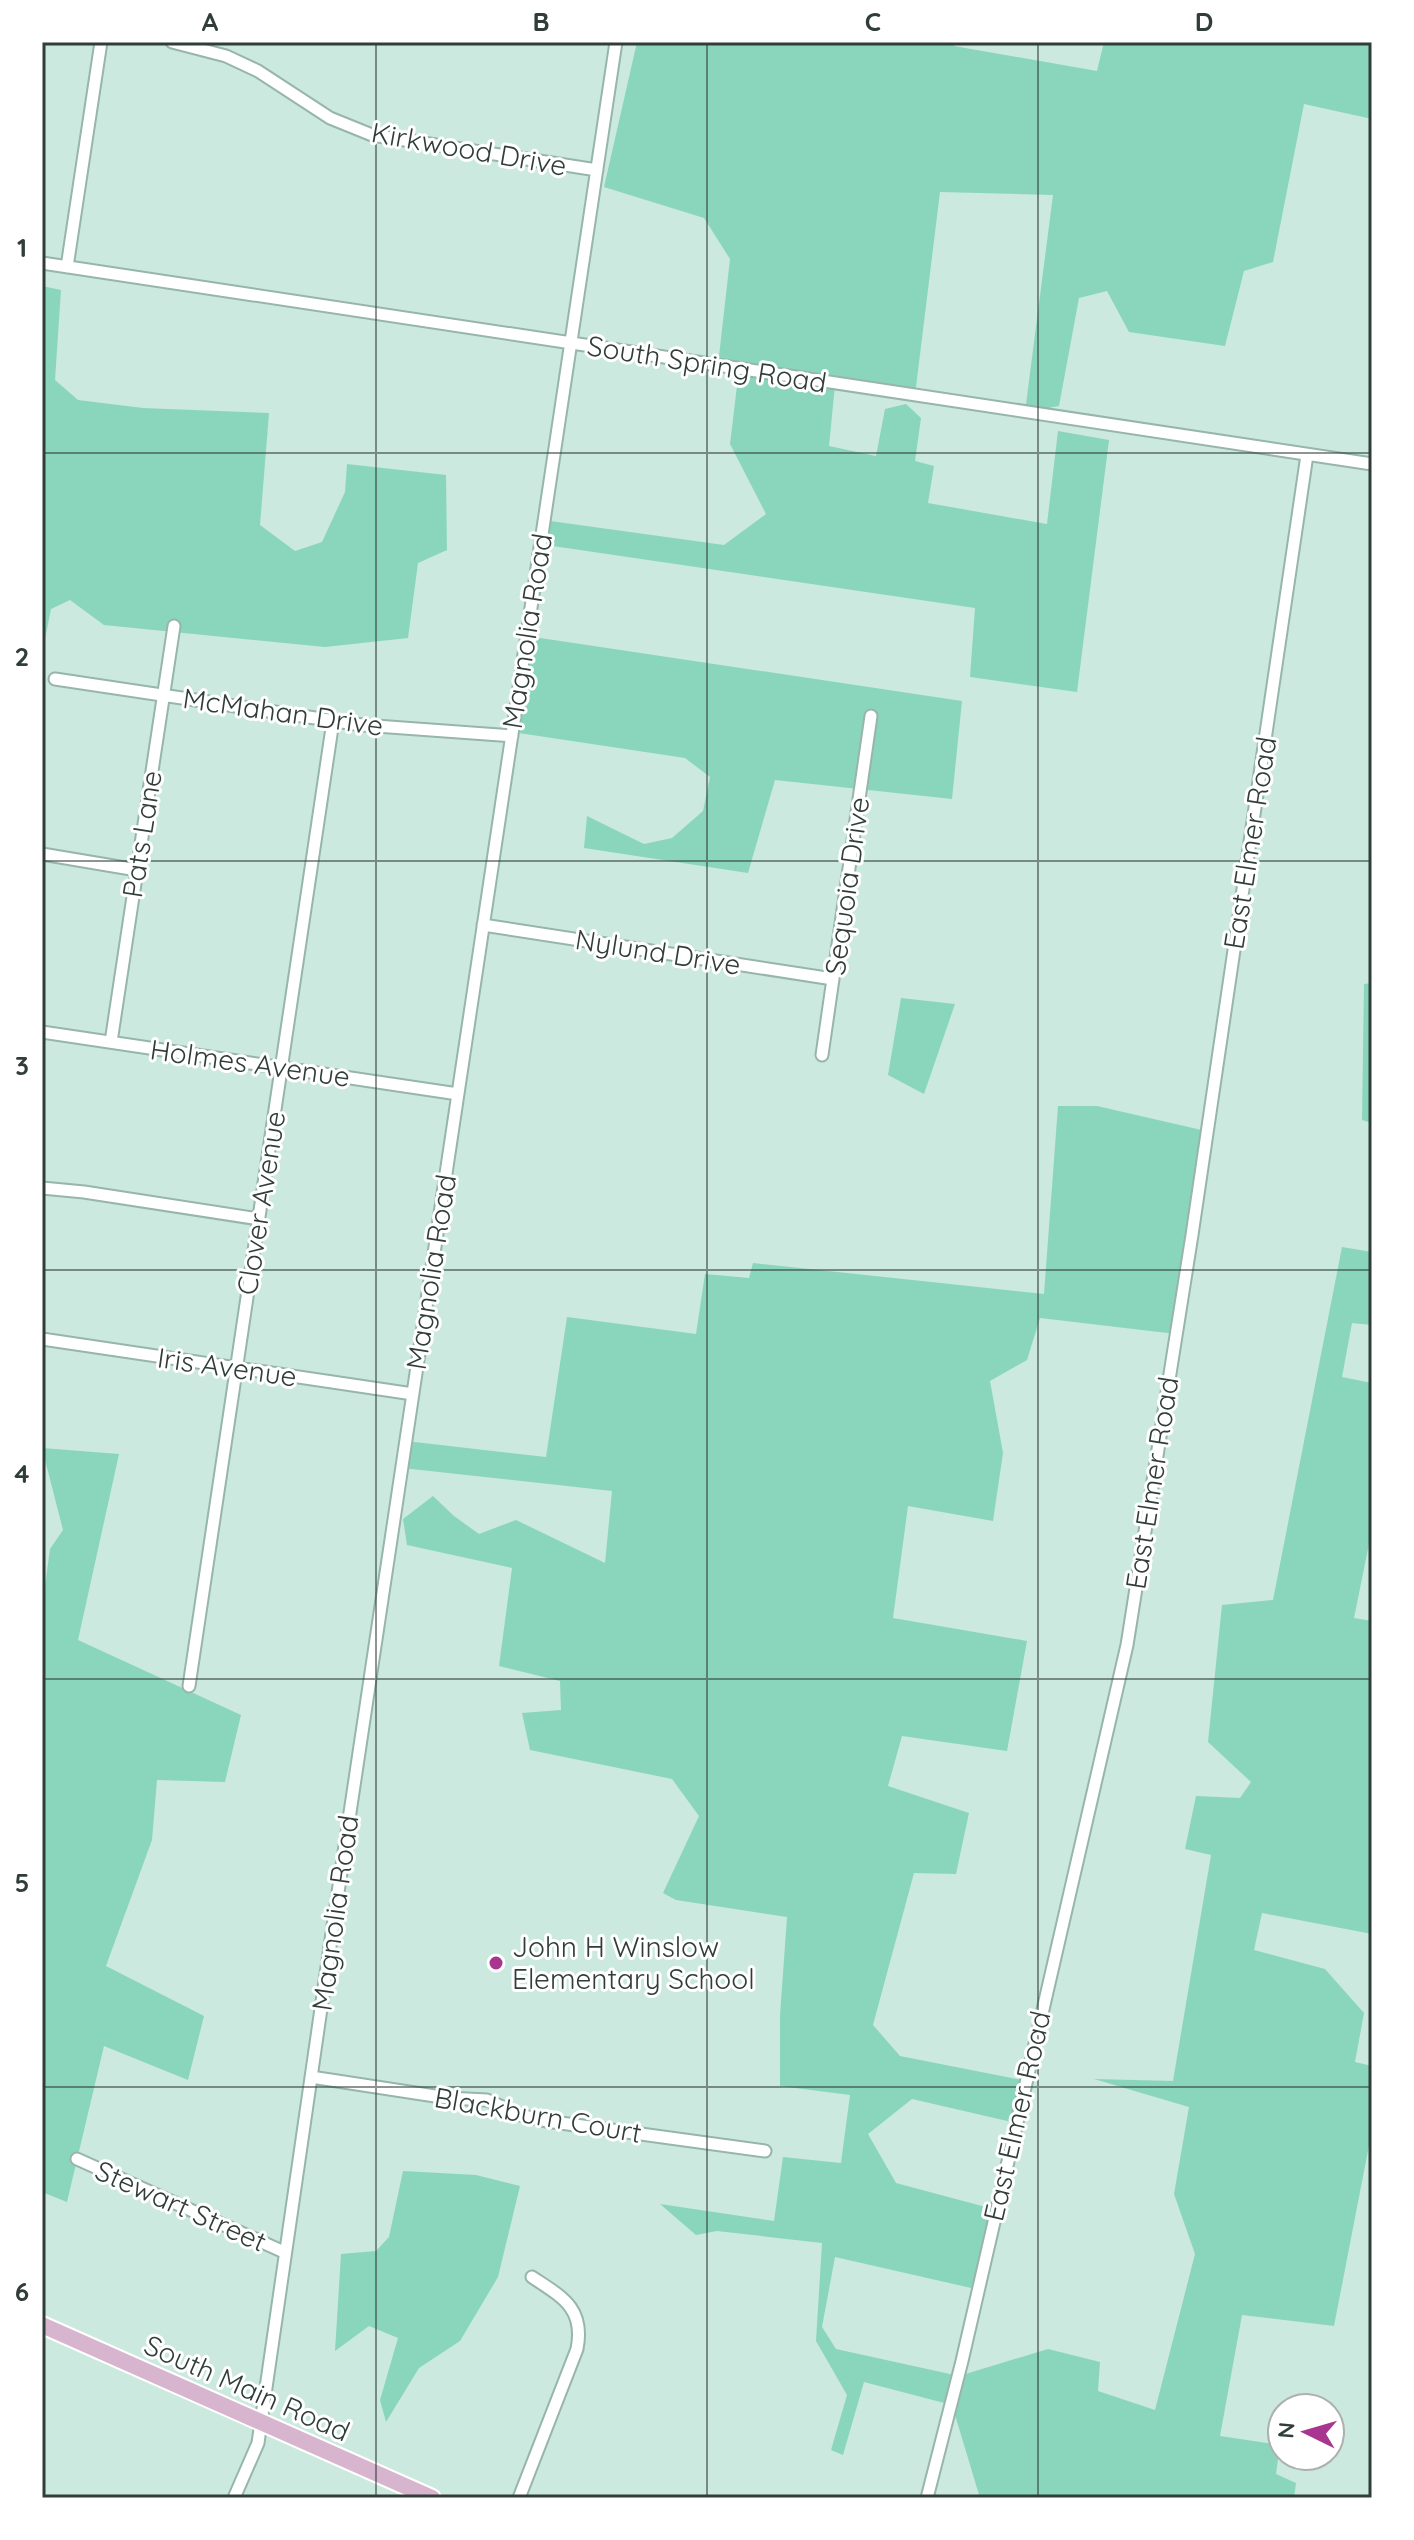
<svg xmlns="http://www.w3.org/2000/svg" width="1414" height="2540" font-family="Quicksand,sans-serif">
<rect width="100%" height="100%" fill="#cbe9de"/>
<path fill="#8ad6bc" d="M637 42H954V46L1097 71 1104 42H1372V119L1304 104 1273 262 1244 271 1225 346 1129 332 1107 291 1079 298 1059 406 1025 412 1053 195 940 192 915 395 835 385 829 446 876 456 885 409 906 404 921 418 915 461 934 466 928 503 1047 524 1058 431 1109 440 1077 692 970 677 975 608 539 544 543 520 724 545 766 514 730 444 739 369 718 365 730 259 704 218 604 187Z
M42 286 61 290 55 380 78 400 143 408 269 413 260 525 295 551 322 542 345 492 347 464 446 475 447 550 418 563 408 638 325 647 104 625 70 600 51 609 42 654Z
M527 636 962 701 952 799 775 780 748 873 584 848 587 816 644 844 672 838 703 811 710 777 685 758 512 732Z
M1372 983V1123L1362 1120 1364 984Z
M901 998 955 1004 924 1094 888 1075Z
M1058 1106H1097L1206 1131 1176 1334 1040 1318 1027 1360 990 1381 1003 1453 993 1521 908 1506 893 1618 1027 1641 1007 1751 902 1736 888 1786 969 1813 956 1874 914 1873 873 2025 900 2056 1027 2081 1016 2123 912 2099 868 2134 896 2183 997 2210 980 2290 835 2257 822 2327 836 2349 959 2376 1048 2349 1100 2362 1098 2391 1155 2410 1195 2254 1174 2194 1189 2107 1094 2079 1173 2081 1211 1855 1185 1849 1196 1796 1240 1798 1251 1782 1208 1742 1222 1605 1273 1600 1342 1247 1372 1252V1325L1352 1323 1342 1377 1372 1383V1538L1370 1539 1354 1618 1372 1621V1934L1262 1913 1254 1950 1325 1969 1364 2013 1355 2062 1372 2066V2130L1334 2326 1242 2315 1220 2436 1280 2445 1276 2474 1296 2483 1294 2498H980L952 2405 864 2382 843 2455 831 2450 847 2395 816 2341 822 2243 717 2231 696 2235 660 2204 774 2221 783 2157 841 2163 850 2095 780 2086V2015L787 1917 676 1900 663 1893 699 1816 672 1779 530 1750 522 1713 561 1710 560 1681 499 1666 512 1568 407 1545 403 1519 433 1496 454 1516 479 1534 516 1520 605 1563 612 1491 402 1468 406 1441 546 1457 567 1317 696 1334 705 1274 749 1278 753 1263 1044 1294Z
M42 1448 119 1454 78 1640 241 1715 225 1782 157 1780 152 1840 106 1966 204 2016 188 2080 104 2046 67 2202 42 2192V1608L50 1549 63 1530Z
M403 2171 476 2175 520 2186 498 2277 460 2341 419 2368 386 2422 380 2400 398 2338 369 2326 335 2351 341 2254 376 2251 389 2237Z"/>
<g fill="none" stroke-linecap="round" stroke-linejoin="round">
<g stroke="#97b5aa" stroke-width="15">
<path id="minor" d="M172 42 226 56 258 71 330 118 372 135 597 170
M42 263 1372 464
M67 267 101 42
M55 679 362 725 512 736
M42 854 137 870
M483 925 833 979
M42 1032 458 1094
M111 1042 174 626
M822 1055 871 716
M42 1188 84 1192 259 1219
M42 1339 413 1394
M189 1686 333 721
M311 2077 448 2098 487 2100 520 2115 546 2121 765 2151
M77 2159 284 2252
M234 2498 258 2443 334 1919 616 42
M519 2498 577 2349C585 2308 562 2297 532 2277
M927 2498 962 2361 1127 1645 1192 1235 1307 455"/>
</g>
<g stroke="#fff" stroke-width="20">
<path id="primary" d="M42 2325 432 2498"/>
</g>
<use href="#minor" stroke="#fff" stroke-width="11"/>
<use href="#primary" stroke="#d8b5ce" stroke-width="16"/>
</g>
<path fill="none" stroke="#303d38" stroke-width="2" stroke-opacity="0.55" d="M376 42V2498M707 42V2498M1038 42V2498M42 453H1372M42 861H1372M42 1270H1372M42 1679H1372M42 2087H1372"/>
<circle fill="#a83590" stroke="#fff" stroke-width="3" cx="496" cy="1963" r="8"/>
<g text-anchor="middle" stroke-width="6" stroke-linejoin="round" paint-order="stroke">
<g font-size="28" fill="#303d38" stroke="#fff">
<text transform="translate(469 149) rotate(10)" y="10">Kirkwood Drive</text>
<text transform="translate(707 364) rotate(9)" y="10">South Spring Road</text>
<text transform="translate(527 631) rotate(-81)" y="10">Magnolia Road</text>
<text transform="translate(283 712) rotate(8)" y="10">McMahan Drive</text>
<text transform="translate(142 834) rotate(-81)" y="10">Pats Lane</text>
<text transform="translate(1250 843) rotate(-81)" y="10">East Elmer Road</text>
<text transform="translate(847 886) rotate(-82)" y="10">Sequoia Drive</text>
<text transform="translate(658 952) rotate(9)" y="10">Nylund Drive</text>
<text transform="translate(250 1063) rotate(8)" y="10">Holmes Avenue</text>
<text transform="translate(261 1203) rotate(-81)" y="10">Clover Avenue</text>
<text transform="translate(431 1272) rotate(-81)" y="10">Magnolia Road</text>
<text transform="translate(227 1367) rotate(8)" y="10">Iris Avenue</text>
<text transform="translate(1152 1483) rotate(-81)" y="10">East Elmer Road</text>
<text transform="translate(335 1913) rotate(-82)" y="10">Magnolia Road</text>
<text transform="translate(538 2115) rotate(10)" y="10">Blackburn Court</text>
<text transform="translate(1017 2116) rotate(-77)" y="10">East Elmer Road</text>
<text transform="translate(181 2206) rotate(24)" y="10">Stewart Street</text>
<text transform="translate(247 2388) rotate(24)" y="10">South Main Road</text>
</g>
<g font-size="28" fill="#303d38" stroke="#fff" text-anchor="start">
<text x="512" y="1957">John H Winslow<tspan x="512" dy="32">Elementary School</tspan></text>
</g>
</g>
<rect width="1414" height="2540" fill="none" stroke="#ffffff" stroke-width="88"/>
<g transform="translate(1306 2432) rotate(275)"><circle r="38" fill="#ffffff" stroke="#acb1af" stroke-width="2"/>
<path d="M0-6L14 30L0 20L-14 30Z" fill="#a83590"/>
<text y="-12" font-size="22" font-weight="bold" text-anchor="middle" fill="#303d38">N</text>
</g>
<rect x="44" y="44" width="1326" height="2452" fill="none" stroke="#303d38" stroke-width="3"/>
<g font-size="26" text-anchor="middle" font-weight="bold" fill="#303d38">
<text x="210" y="31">A</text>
<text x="541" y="31">B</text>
<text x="873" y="31">C</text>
<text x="1204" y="31">D</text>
<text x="22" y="257">1</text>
<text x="22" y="666">2</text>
<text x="22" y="1075">3</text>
<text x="22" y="1483">4</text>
<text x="22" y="1892">5</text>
<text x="22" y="2301">6</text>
</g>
</svg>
